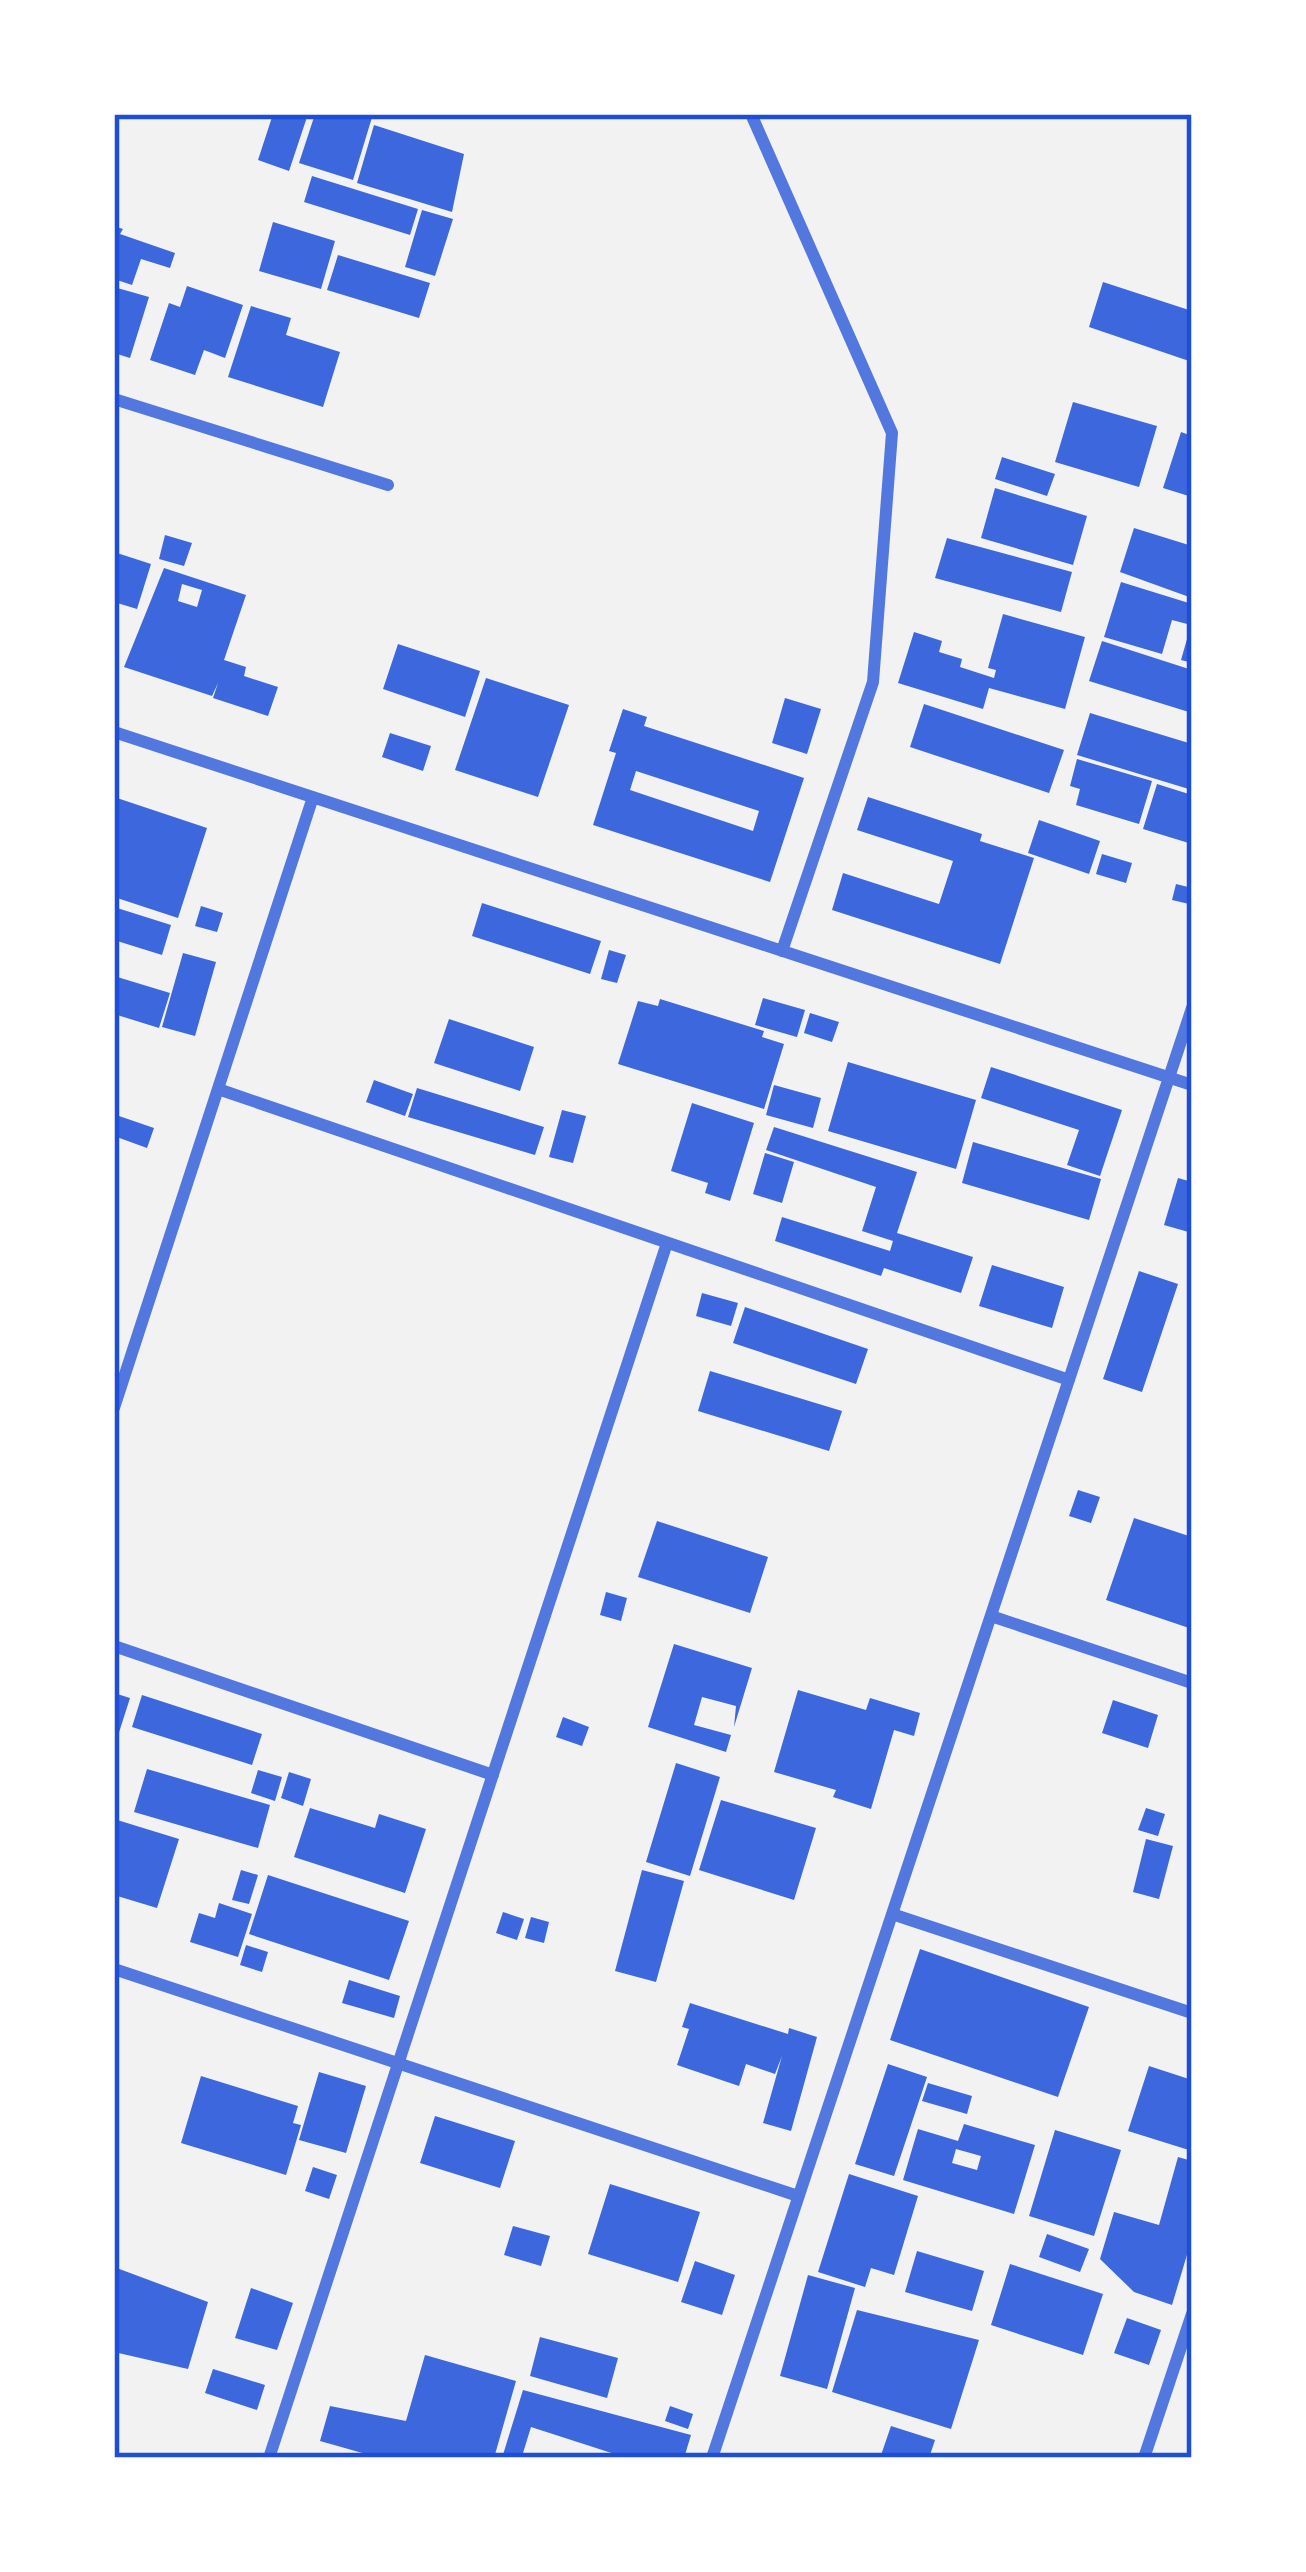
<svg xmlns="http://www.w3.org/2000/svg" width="1306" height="2572" font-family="'Golos Text',sans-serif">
<rect width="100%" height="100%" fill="#f2f2f2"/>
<path fill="#3d67dc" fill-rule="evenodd" d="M273 114H308L289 171 258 160Z
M315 114H373L353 180 299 163Z
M374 125 464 154 452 212 357 183Z
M312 176 418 209 410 235 304 202Z
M422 210 453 219 435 276 405 267Z
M273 222 335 241 321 289 259 271Z
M114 226 123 229 120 234 175 253 170 268 141 259 132 285 114 279Z
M338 255 430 283 419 318 327 290Z
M1103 282 1192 311V362L1089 327Z
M187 286 243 305 225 358 204 350 195 375 150 360 169 303 180 307Z
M114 287 149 297 130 358 114 353Z
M251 306 291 318 286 335 340 352 323 407 228 377Z
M1073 402 1157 426 1139 487 1055 462Z
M1181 432 1192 436V497L1163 488Z
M1002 457 1055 474 1047 496 995 479Z
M995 488 1087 516 1073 565 981 538Z
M1134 528 1192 546V598L1120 572Z
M165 535 192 543 184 566 159 559Z
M947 538 1072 572 1061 612 935 578Z
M114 552 151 564 137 609 114 602Z
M164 568 246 595 224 660 246 667 244 676 278 687 268 716 213 698 218 683 212 696 124 667ZM182 584 202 590 197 607 178 601Z
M1121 582 1192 604V663L1181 660 1191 625 1172 620 1162 654 1104 637Z
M1003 614 1085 637 1065 709 989 688 983 709 898 683 914 632 942 641 939 652 962 659 960 667 994 678 996 670 988 668Z
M1102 641 1192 670V713L1089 681Z
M398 644 480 671 465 717 383 689Z
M486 678 569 705 538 797 455 770Z
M785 698 821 709 807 754 772 743Z
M924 704 1064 750 1049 793 910 747Z
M623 709 647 717 644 726 804 778 770 882 593 825 616 753 609 751ZM636 771 759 811 753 831 630 790Z
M1090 713 1192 744V790L1077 755Z
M390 733 431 746 423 771 382 757Z
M1077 759 1152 781 1139 824 1076 805 1080 789 1070 786Z
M1157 784 1192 795V844L1143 829Z
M114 797 207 828 178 918 114 897Z
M868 797 982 834 980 841 1034 858 1000 964 832 910 843 873 939 904 953 861 857 830Z
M1039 820 1100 841 1089 874 1028 853Z
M1102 854 1132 863 1126 883 1096 874Z
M1176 884 1192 888 1189 904 1172 900Z
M482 903 601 941 590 974 472 936Z
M201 906 223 913 217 932 195 926Z
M114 907 171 925 162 955 114 940Z
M609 950 626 955 617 983 601 979Z
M183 953 216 962 195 1036 162 1027Z
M114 976 170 993 159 1028 114 1014Z
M763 998 805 1010 797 1037 755 1025Z
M660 999 764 1031 762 1037 784 1044 764 1109 618 1064 638 1001 658 1006Z
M810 1013 839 1022 832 1042 804 1033Z
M449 1019 534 1047 520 1091 434 1063Z
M848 1062 976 1100 956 1169 828 1131Z
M991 1067 1122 1110 1100 1176 1067 1165 1079 1130 981 1098Z
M374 1080 413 1094 405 1116 366 1102Z
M774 1085 821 1098 813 1128 766 1115Z
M417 1088 544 1127 535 1155 408 1117Z
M692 1103 754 1123 730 1201 705 1193 708 1183 671 1171Z
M562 1110 586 1116 573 1163 549 1157Z
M119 1116 154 1128 147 1148 114 1136Z
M774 1127 917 1172 897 1233 973 1257 961 1293 884 1268 881 1276 775 1241 782 1217 890 1251 893 1241 862 1231 876 1187 766 1150Z
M973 1142 1101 1179 1089 1220 962 1183Z
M765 1153 794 1162 782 1203 753 1194Z
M1178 1178 1192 1182V1233L1164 1225Z
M992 1265 1064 1287 1052 1328 979 1306Z
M1139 1271 1178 1284 1142 1392 1103 1379Z
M702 1293 738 1303 731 1326 696 1316Z
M745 1307 868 1349 856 1384 733 1343Z
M710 1371 842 1411 829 1451 698 1411Z
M1078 1490 1100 1497 1091 1523 1069 1516Z
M1134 1518 1192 1537V1629L1106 1600Z
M657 1521 768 1557 750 1613 638 1577Z
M606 1592 627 1598 621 1621 600 1615Z
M674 1644 752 1668 734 1727 736 1706 702 1697 694 1725 731 1735 726 1752 648 1727Z
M798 1690 866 1710 870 1698 920 1713 914 1736 894 1730 871 1809 833 1797 836 1790 774 1772Z
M114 1693 130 1698 115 1745 114 1744Z
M142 1695 262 1734 252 1765 132 1727Z
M1113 1700 1158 1715 1148 1748 1102 1733Z
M563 1717 589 1727 582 1746 556 1737Z
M676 1763 720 1777 690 1876 646 1862Z
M147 1769 270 1805 258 1848 134 1812Z
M258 1770 282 1777 275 1801 251 1793Z
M289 1772 311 1779 303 1806 281 1798Z
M721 1800 816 1828 794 1900 699 1870Z
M310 1808 375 1828 379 1814 426 1829 405 1893 294 1857Z
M1146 1808 1165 1814 1158 1836 1138 1830Z
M114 1819 179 1839 157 1908 114 1895Z
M1146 1839 1173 1846 1159 1899 1133 1892Z
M241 1870 258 1875 249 1904 232 1900Z
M642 1870 684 1881 656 1982 615 1971Z
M268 1875 409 1921 389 1980 249 1934Z
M219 1903 252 1914 238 1957 190 1942 199 1913 215 1918Z
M503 1912 524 1919 517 1940 496 1933Z
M531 1917 549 1922 544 1943 525 1938Z
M246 1945 268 1952 262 1972 240 1965Z
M920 1949 1089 2007 1058 2097 890 2040Z
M349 1980 400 1996 394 2018 342 2003Z
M690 2003 788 2034 789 2028 817 2037 791 2131 763 2123 782 2056 775 2074 746 2064 739 2086 677 2065 689 2029 682 2027Z
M888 2064 927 2077 894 2176 855 2164Z
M1149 2066 1192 2080V2151L1128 2131Z
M319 2072 366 2086 346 2153 299 2140Z
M201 2076 298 2106 293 2123 301 2125 286 2175 181 2143Z
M928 2083 972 2096 967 2114 922 2101Z
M435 2116 515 2141 500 2188 420 2163Z
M964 2124 1035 2145 1014 2214 903 2180 918 2129 958 2141ZM956 2149 981 2156 977 2170 952 2163Z
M1055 2130 1121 2150 1094 2236 1029 2216Z
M1178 2157 1192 2161V2238L1172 2305 1134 2292 1100 2259 1114 2212 1159 2225Z
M313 2167 337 2175 329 2199 305 2191Z
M849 2174 918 2196 894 2275 871 2268 865 2287 818 2272Z
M610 2184 700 2212 678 2282 588 2254Z
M513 2226 550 2236 541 2266 504 2255Z
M1047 2234 1089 2249 1080 2272 1039 2257Z
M917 2251 984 2271 972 2311 905 2292Z
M695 2261 735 2275 722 2315 681 2302Z
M1010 2264 1103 2294 1083 2355 991 2325Z
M114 2267 208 2302 188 2369 114 2352Z
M808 2275 855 2288 827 2389 780 2376Z
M251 2288 293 2303 277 2350 235 2338Z
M857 2310 979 2340 951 2429 832 2392Z
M1127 2318 1161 2330 1149 2365 1114 2353Z
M540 2337 618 2358 607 2398 530 2376Z
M425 2355 516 2381 494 2458H380L320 2441 330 2406 406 2421Z
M213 2369 265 2385 257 2410 205 2393Z
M523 2390 691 2435 684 2458H627L531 2427 523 2453 534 2458H502Z
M670 2406 693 2414 688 2429 665 2421Z
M891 2426 935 2440 929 2458H880Z"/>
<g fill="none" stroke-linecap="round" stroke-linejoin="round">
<path stroke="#5277de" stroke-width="12" d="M751 114 892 433 873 682 782 951
M114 399 388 485
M114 732 1192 1085
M218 1089 1069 1380
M114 1408 313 797
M991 1616 1192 1683
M114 1646 493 1775
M892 1914 1192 2013
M114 1969 798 2196
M269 2458 667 1243
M712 2458 1192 1008
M1144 2458 1192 2314"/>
</g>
<rect width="1306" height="2572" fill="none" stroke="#ffffff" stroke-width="234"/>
<rect x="117" y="117" width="1072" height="2338" fill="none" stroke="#1d4ed8" stroke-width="4.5"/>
</svg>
